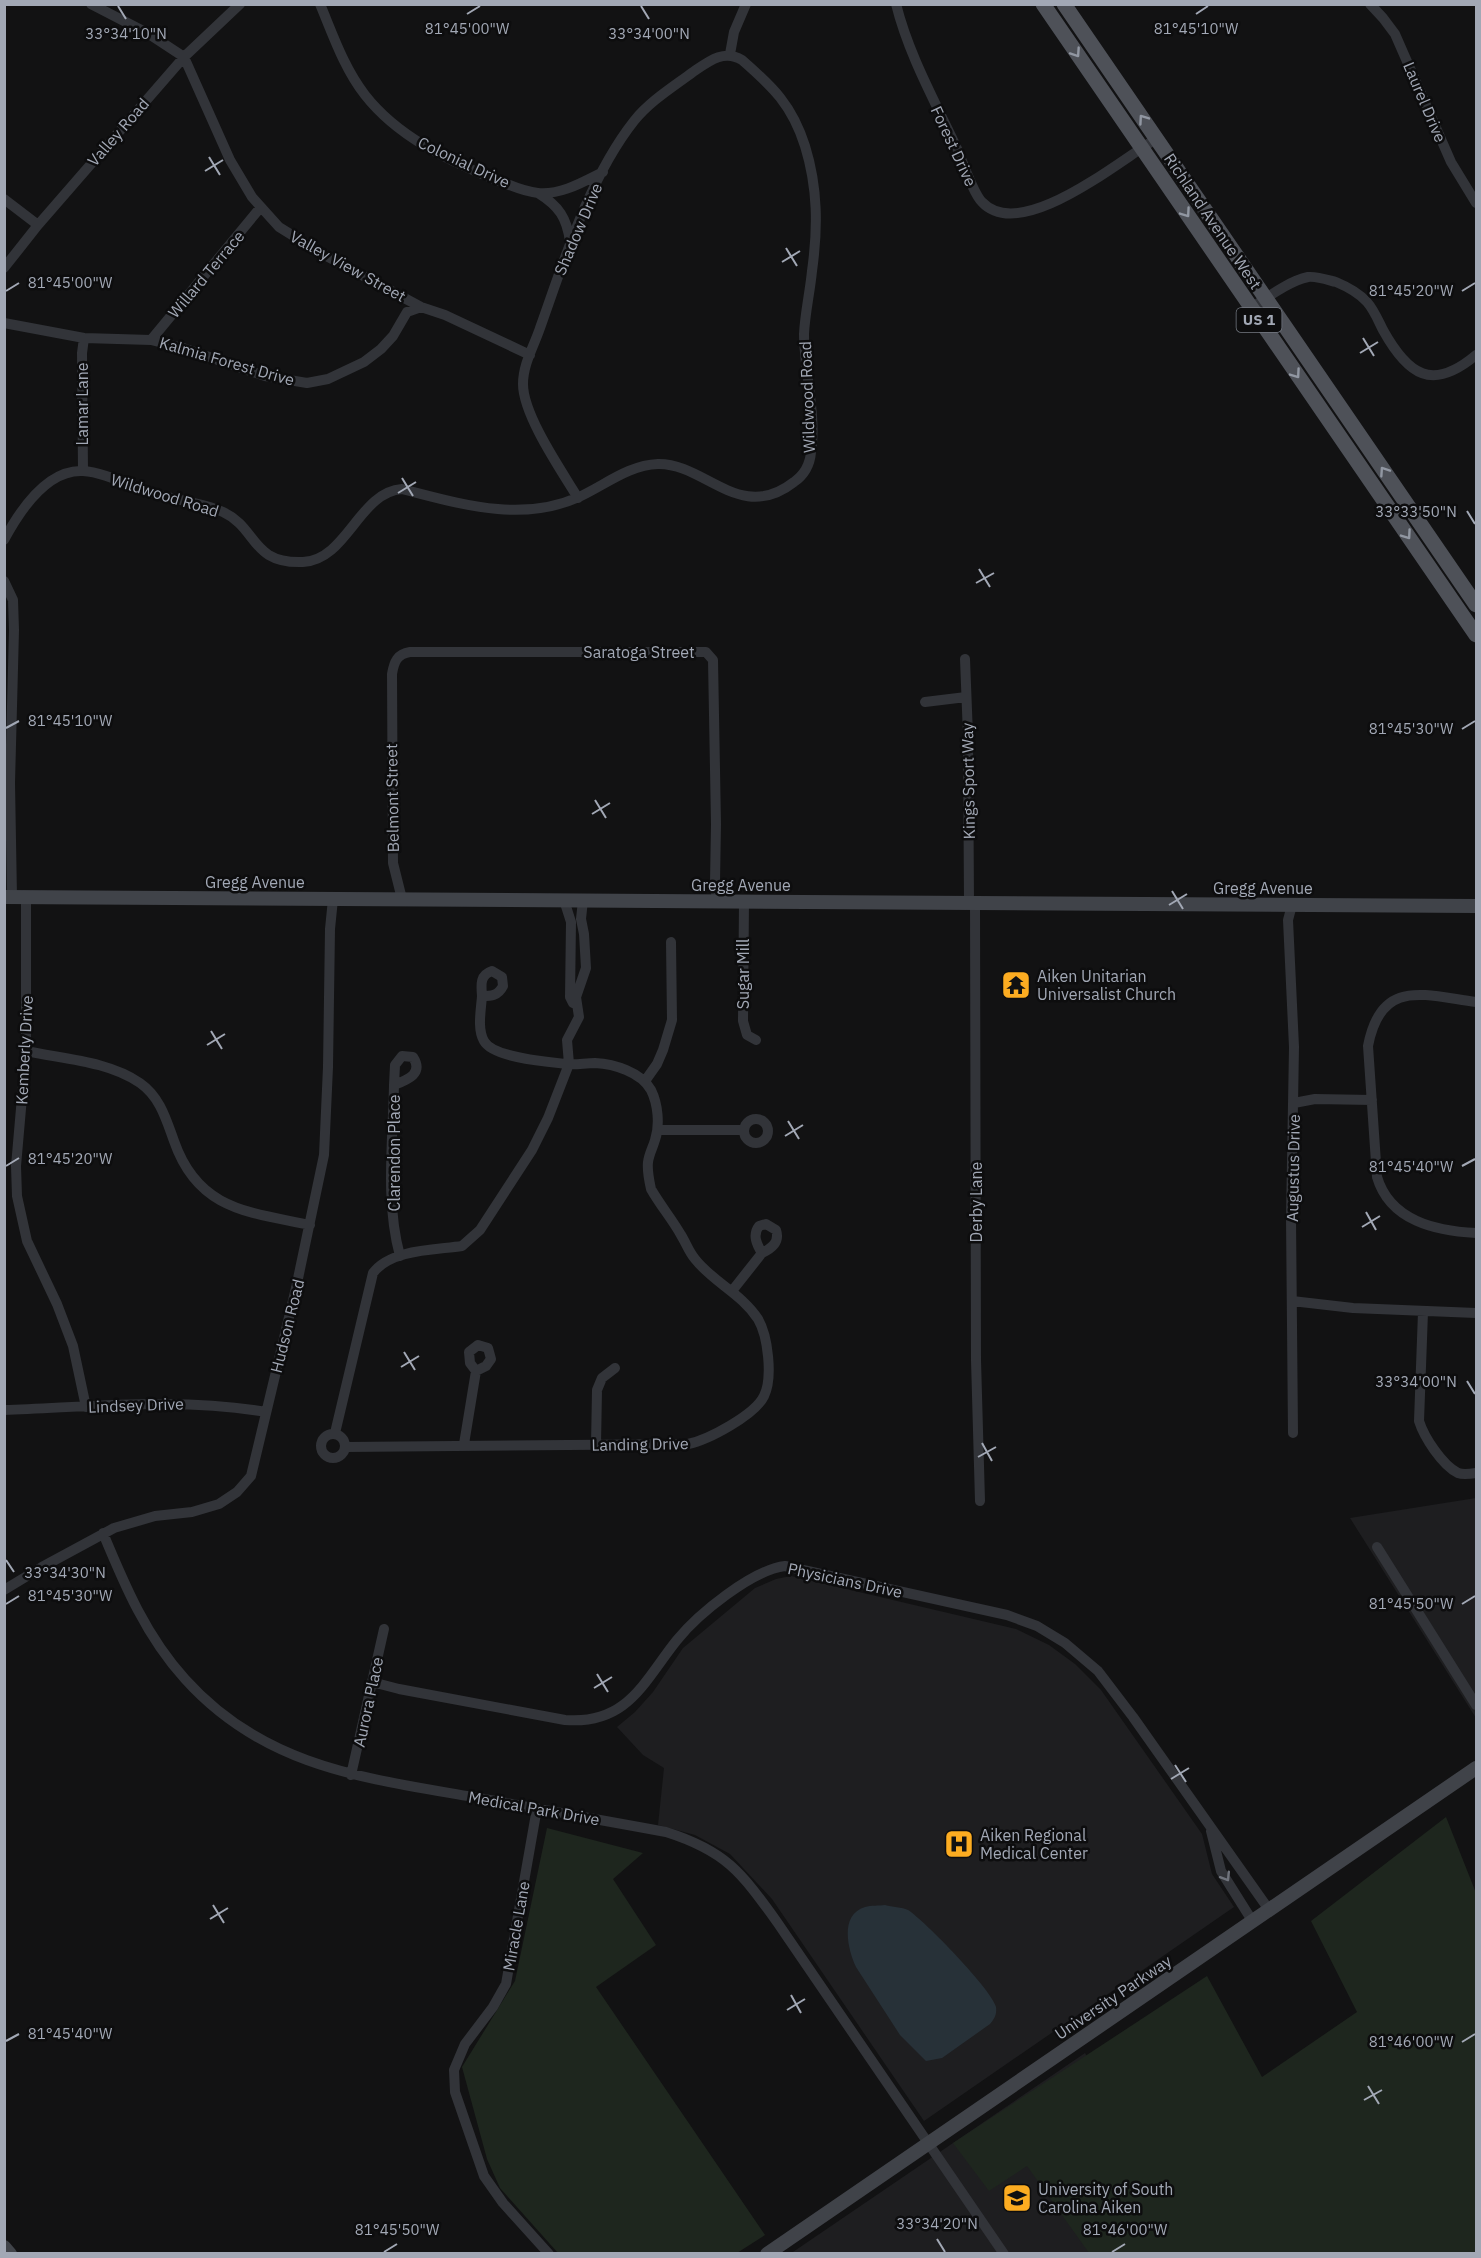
<svg xmlns="http://www.w3.org/2000/svg" width="1481" height="2258" font-family="'IBM Plex Sans',sans-serif">
<rect width="100%" height="100%" fill="#121213"/>
<path fill="#1e1e20" d="M1476 1498V1718L1350 1518Z
M791 1576 1016 1629 1049 1645 1075 1664 1101 1690 1202 1834 1212 1874 1234 1907 924 2121 772 1899 730 1854 695 1835 658 1825 664 1768 643 1755 617 1727 635 1712 653 1692 683 1648 755 1588 776 1579Z
M1085 2053 1193 2253 790 2254Z"/>
<path fill="#1e261e" d="M1446 1817 1476 1893V2253H1089L1027 2166 989 2191 953 2143 1207 1976 1262 2077 1357 2012 1311 1921Z
M547 1828 643 1853 613 1879 656 1945 596 1987 765 2235 737 2253H558L500 2188 487 2159 462 2067 515 1981Z"/>
<path fill="#273138" d="M885 1905C892 1907 902 1907 908 1910 924 1920 993 1991 996 2007 997 2015 994 2019 990 2024L942 2058 926 2061 900 2035 856 1967C848 1950 839 1915 865 1907 871 1905 879 1906 885 1905Z"/>
<g fill="none" stroke-linecap="round" stroke-linejoin="round">
<path stroke="#323439" stroke-width="10" d="M91 4 149 34 184 57 230 160 252 197 279 227 321 253 421 307 445 315 530 355
M320 4C333 35 344 68 365 95 397 136 447 160 494 179 508 184 523 192 538 193 561 195 583 182 603 172
M896 4C908 52 932 96 953 140 961 155 972 192 982 202 1021 244 1121 159 1156 139
M1370 4 1383 18 1395 34 1451 162 1476 203
M730 54 734 32 746 4
M538 193C559 206 567 218 570 242
M4 199 38 225
M4 268 38 225 184 57 240 4
M1251 308C1268 297 1289 281 1308 277 1317 276 1328 280 1336 282 1348 287 1358 292 1367 302 1374 310 1378 320 1383 330 1408 375 1432 392 1476 355
M4 323 84 338 151 340 183 348 265 376 307 383 328 379 364 362 381 349 393 336 407 312 421 307
M151 340 260 208
M83 471 82 353 84 338
M4 540C19 512 46 469 83 471 104 472 132 487 152 493 174 500 202 502 223 512 258 528 250 564 303 562 347 560 359 492 402 489 461 504 521 523 579 497 605 485 629 465 658 464 705 463 740 524 794 482 804 475 810 464 811 452 817 416 804 371 804 334 805 313 810 292 812 271 818 228 818 188 805 146 792 105 773 87 742 60 724 49 709 61 693 72 673 87 650 101 634 121 589 178 564 261 540 328 534 346 523 364 523 384 523 415 561 470 578 498
M4 581 13 600 14 630 10 783 12 897
M965 659 968 736 969 903
M925 702 966 697
M26 897V1051L16 1166 17 1196 27 1241 57 1304 73 1346 86 1407
M402 899 393 863 392 674C394 662 397 654 410 652H706L713 660 716 824 715 882 717 901
M564 900 571 922 570 997 573 1003
M744 901 743 1021 747 1035 756 1040
M975 903 976 1360 980 1501
M1292 905 1288 920 1294 1047 1291 1218 1293 1433
M492 971 502 977 503 986C498 996 491 996 482 996 481 984 480 975 492 971Z
M1476 1002C1423 995 1381 978 1368 1046L1377 1177C1390 1221 1436 1231 1476 1233
M26 1051C63 1059 108 1061 140 1083 160 1097 166 1119 174 1141 198 1210 248 1212 310 1225
M402 1056 413 1057C424 1074 407 1080 394 1085L395 1065Z
M645 1081 657 1064 663 1050 672 1020 671 942
M394 1085C393 1141 385 1201 400 1256
M1294 1103 1315 1099 1372 1100
M744 1131a12 12 0 1 1 24 0a12 12 0 1 1-24 0Z
M658 1130H743
M766 1224 776 1230C780 1242 772 1248 762 1253 757 1245 752 1235 759 1226Z
M732 1291 762 1253
M1292 1301 1353 1308 1476 1313
M1423 1312 1419 1421C1424 1437 1442 1465 1458 1473 1463 1475 1470 1474 1476 1473
M478 1345 488 1348 491 1359 486 1366 476 1371 470 1363 469 1352Z
M4 1410C91 1407 180 1397 266 1412
M335 1433 373 1273C391 1249 435 1250 462 1246L480 1230 532 1150 548 1118 569 1064 567 1040 579 1017 576 997 586 968 584 934 581 919 583 900
M321 1446a12 12 0 1 1 24 0a12 12 0 1 1-24 0Z
M464 1444 476 1371
M596 1445 597 1390 602 1378 615 1368
M346 1447 688 1444C708 1440 755 1415 764 1396 773 1378 768 1336 758 1319 742 1294 713 1282 695 1259 689 1252 686 1243 681 1235 672 1219 660 1205 651 1189 649 1180 647 1171 648 1162 649 1154 653 1147 655 1140 660 1125 658 1104 651 1090 641 1072 614 1064 595 1063 585 1063 576 1065 567 1064 549 1062 493 1058 484 1041 477 1029 481 1010 482 996
M103 1533C125 1586 146 1636 185 1679 264 1767 364 1778 473 1797 538 1809 602 1820 666 1832 726 1851 741 1872 777 1922L1004 2254
M1377 1547 1476 1705
M4 1590 42 1567 114 1528 155 1516 192 1512 219 1504 237 1492 251 1476 296 1288 324 1155 328 1067 330 929 333 899
M372 1682 399 1689 565 1720C628 1725 644 1681 677 1640 698 1614 752 1570 785 1566L1007 1615 1037 1626 1065 1643 1098 1671 1133 1717 1270 1911
M351 1775 384 1629
M537 1808 506 1984 493 2007 465 2044 454 2070 455 2092 484 2176 503 2203 549 2254
M1211 1831 1221 1871 1253 1922"/>
<path stroke="#404349" stroke-width="14" d="M4 897 1476 906
M4 2247 10 2254
M767 2254 1476 1768"/>
<path stroke="#4e5158" stroke-width="15" d="M1043 4 1476 635
M1064 4 1476 605"/>
</g>
<defs><path id="oneway-chevron" d="M-2-3.5L2.5 0L-2 3.5" fill="none" stroke-width="1.6" stroke-linecap="round" stroke-linejoin="round" transform="scale(1.5)"/></defs>
<g stroke="#9197a2">
<use href="#oneway-chevron" transform="translate(1076 53) rotate(56)"/>
<use href="#oneway-chevron" transform="translate(1143 119) rotate(-125)"/>
<use href="#oneway-chevron" transform="translate(1186 213) rotate(55)"/>
<use href="#oneway-chevron" transform="translate(1296 374) rotate(55)"/>
<use href="#oneway-chevron" transform="translate(1384 471) rotate(-124)"/>
<use href="#oneway-chevron" transform="translate(1407 535) rotate(55)"/>
</g>
<use stroke="#70747d" href="#oneway-chevron" transform="translate(1226 1877) rotate(58)"/>
<path fill="none" stroke="#a2a8b5" stroke-width="2" d="M118 6 126 19M641 6 649 19M467 14 480 6M1196 14 1208 6M209 157 220 175M205 171 223 160M786 248 797 266M782 262 800 251M6 291 19 283M1462 291 1475 283M1363 338 1374 356M1360 353 1378 342M402 478 413 496M398 493 416 482M1467 511 1475 524M979 569 990 587M976 583 994 573M6 728 19 721M1462 729 1475 721M595 800 606 818M592 814 610 803M1172 891 1183 909M1169 905 1187 894M211 1031 222 1049M207 1045 225 1034M788 1121 799 1139M785 1136 803 1125M6 1166 19 1158M1462 1166 1475 1159M1366 1212 1376 1230M1362 1227 1380 1216M404 1352 415 1370M401 1367 419 1356M1467 1381 1475 1394M982 1443 992 1461M978 1457 996 1447M6 1560 14 1572M6 1604 19 1596M1462 1604 1475 1596M597 1674 608 1692M594 1688 612 1677M1175 1765 1186 1782M1171 1779 1189 1768M213 1905 224 1923M210 1919 228 1908M791 1995 801 2013M787 2010 805 1999M6 2041 19 2034M1462 2042 1475 2034M1368 2086 1379 2104M1364 2100 1382 2090M937 2239 945 2252M384 2252 397 2244M1112 2252 1125 2244"/>
<defs>
<g id="temple-square" transform="scale(1.5)"><rect x="-9" y="-9" width="18" height="18" rx="4" fill="#fcac21" stroke="#0d0d0e"/><path d="M0-6L5-2H3V0L6.5 2.5H4V6H1.5V3h-3V6H-4V2.5H-6.5L-3 0V-2H-5Z" fill="#111"/></g>
<g id="hospital-square" transform="scale(1.5)"><rect x="-9" y="-9" width="18" height="18" rx="4" fill="#fcac21" stroke="#0d0d0e"/><path d="M-5-5h3v3.5h4V-5h3V5h-3V1.5h-4V5h-3Z" fill="#111"/></g>
<g id="university-square" transform="scale(1.5)"><rect x="-9" y="-9" width="18" height="18" rx="4" fill="#fcac21" stroke="#0d0d0e"/><path d="M0-5L7-2L0 1L-7-2ZM-4 1L0 2.5L4 1V4Q0 6-4 4Z" fill="#111"/></g>
</defs>
<g fill-rule="evenodd">
<use href="#temple-square" x="1016" y="985"/>
<use href="#hospital-square" x="959" y="1844"/>
<use href="#university-square" x="1017" y="2198"/>
</g>
<g text-anchor="middle" stroke-width="5" stroke-linejoin="round" paint-order="stroke">
<rect fill="#0d0d0e" stroke="#757a83" stroke-width="1.5" x="1236.5" y="308" width="45" height="24" rx="4.5"/>
<g font-size="15" font-weight="bold" fill="#a2a8b5">
<text x="1259" y="325">US 1</text>
</g>
<g font-size="16" fill="#a2a8b5" stroke="#0d0d0e">
<text transform="translate(1425 102) rotate(67)" y="6">Laurel Drive</text>
<text transform="translate(118 132) rotate(-49)" y="6">Valley Road</text>
<text transform="translate(954 146) rotate(65)" y="6">Forest Drive</text>
<text transform="translate(464 162) rotate(25)" y="6">Colonial Drive</text>
<text transform="translate(1213 221) rotate(56)" y="6">Richland Avenue West</text>
<text transform="translate(578 229) rotate(-67)" y="6">Shadow Drive</text>
<text transform="translate(348 266) rotate(29)" y="6">Valley View Street</text>
<text transform="translate(206 274) rotate(-50)" y="6">Willard Terrace</text>
<text transform="translate(227 361) rotate(16)" y="6">Kalmia Forest Drive</text>
<text transform="translate(807 397) rotate(-92)" y="6">Wildwood Road</text>
<text transform="translate(82 404) rotate(-90)" y="6">Lamar Lane</text>
<text transform="translate(165 495) rotate(17)" y="6">Wildwood Road</text>
<text x="639" y="658">Saratoga Street</text>
<text transform="translate(968 781) rotate(-91)" y="6">Kings Sport Way</text>
<text transform="translate(392 798) rotate(-91)" y="6">Belmont Street</text>
<text x="255" y="888">Gregg Avenue</text>
<text x="741" y="891">Gregg Avenue</text>
<text x="1263" y="894">Gregg Avenue</text>
<text transform="translate(743 974) rotate(-90)" y="6">Sugar Mill</text>
<text transform="translate(24 1050) rotate(-87)" y="6">Kemberly Drive</text>
<text transform="translate(394 1153) rotate(-90)" y="6">Clarendon Place</text>
<text transform="translate(1293 1168) rotate(-89)" y="6">Augustus Drive</text>
<text transform="translate(976 1202) rotate(-90)" y="6">Derby Lane</text>
<text transform="translate(287 1326) rotate(-76)" y="6">Hudson Road</text>
<text transform="translate(136 1405) rotate(-2)" y="6">Lindsey Drive</text>
<text transform="translate(640 1444) rotate(-1)" y="6">Landing Drive</text>
<text transform="translate(845 1580) rotate(12)" y="6">Physicians Drive</text>
<text transform="translate(368 1702) rotate(-78)" y="6">Aurora Place</text>
<text transform="translate(534 1808) rotate(10)" y="6">Medical Park Drive</text>
<text transform="translate(516 1926) rotate(-80)" y="6">Miracle Lane</text>
<text transform="translate(1113 1997) rotate(-34)" y="6">University Parkway</text>
</g>
<g font-size="16" fill="#a2a8b5" stroke="#0d0d0e" text-anchor="start">
<text x="1037" y="982">Aiken Unitarian<tspan x="1037" dy="18">Universalist Church</tspan></text>
<text x="980" y="1841">Aiken Regional<tspan x="980" dy="18">Medical Center</tspan></text>
<text x="1038" y="2195">University of South<tspan x="1038" dy="18">Carolina Aiken</tspan></text>
</g>
</g>
<g font-size="15" text-anchor="middle" fill="#a2a8b5" stroke="#0d0d0e" stroke-width="5" stroke-linejoin="round" paint-order="stroke">
<text x="467" y="34">81°45'00"W</text>
<text x="1196" y="34">81°45'10"W</text>
<text x="649" y="39">33°34'00"N</text>
<text x="126" y="39">33°34'10"N</text>
<text x="70" y="288">81°45'00"W</text>
<text x="1411" y="296">81°45'20"W</text>
<text x="1416" y="517">33°33'50"N</text>
<text x="70" y="726">81°45'10"W</text>
<text x="1411" y="734">81°45'30"W</text>
<text x="70" y="1164">81°45'20"W</text>
<text x="1411" y="1172">81°45'40"W</text>
<text x="1416" y="1387">33°34'00"N</text>
<text x="65" y="1578">33°34'30"N</text>
<text x="70" y="1601">81°45'30"W</text>
<text x="1411" y="1609">81°45'50"W</text>
<text x="70" y="2039">81°45'40"W</text>
<text x="1411" y="2047">81°46'00"W</text>
<text x="937" y="2229">33°34'20"N</text>
<text x="397" y="2235">81°45'50"W</text>
<text x="1125" y="2235">81°46'00"W</text>
</g>
<rect width="1481" height="2258" fill="none" stroke="#a2a8b5" stroke-width="12"/>
</svg>
